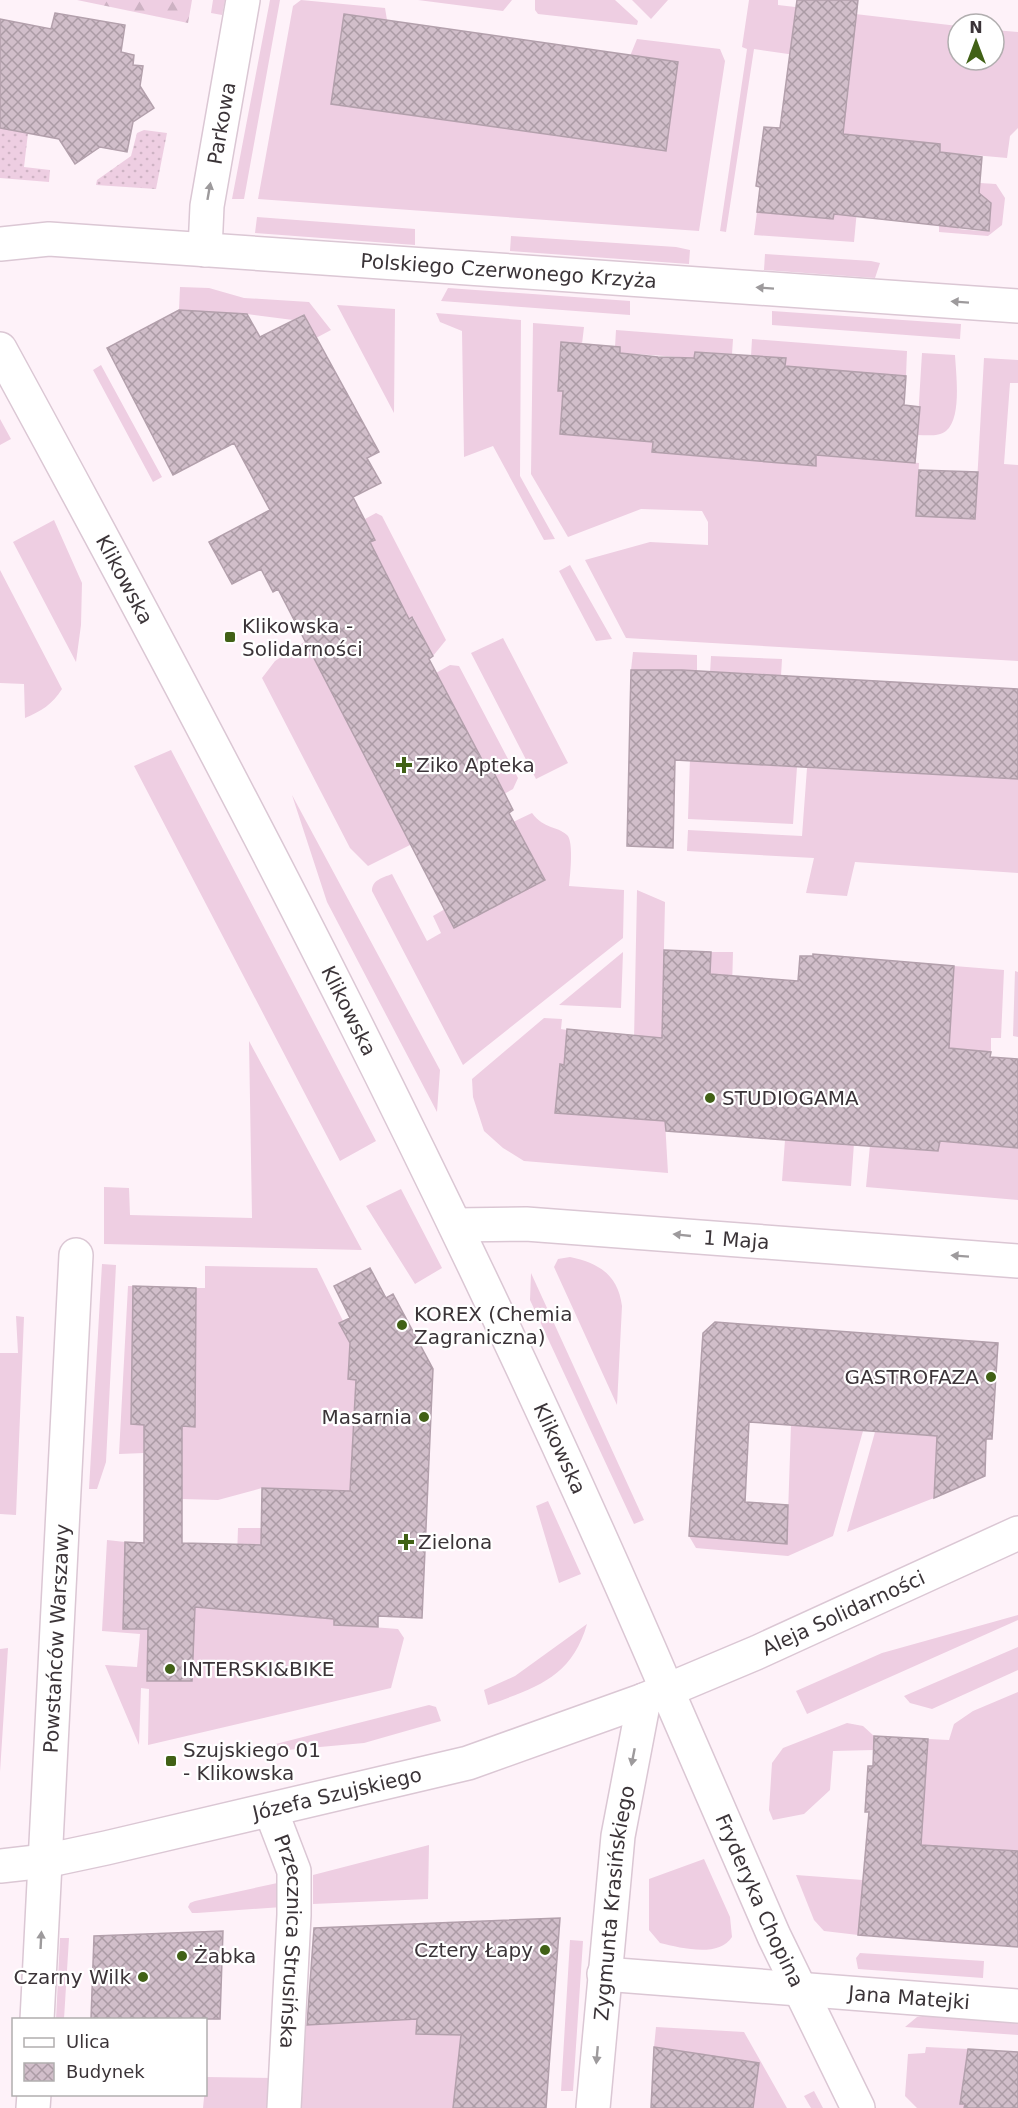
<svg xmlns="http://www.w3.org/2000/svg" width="1018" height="2108" font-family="'DejaVu Sans',sans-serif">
<defs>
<pattern id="forest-firs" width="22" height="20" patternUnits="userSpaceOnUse" patternTransform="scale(1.5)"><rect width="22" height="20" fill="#eecee2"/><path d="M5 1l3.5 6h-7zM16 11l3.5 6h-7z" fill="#cdb2c3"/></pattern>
<pattern id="park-dots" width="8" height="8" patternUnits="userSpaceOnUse" patternTransform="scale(1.5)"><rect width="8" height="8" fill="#eecee2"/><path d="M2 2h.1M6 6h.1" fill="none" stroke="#cdb2c3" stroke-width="1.8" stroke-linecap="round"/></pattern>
<pattern id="building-cross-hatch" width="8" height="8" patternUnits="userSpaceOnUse" patternTransform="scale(1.5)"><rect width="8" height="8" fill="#d1beca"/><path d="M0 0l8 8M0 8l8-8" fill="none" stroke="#ab9ba5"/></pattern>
</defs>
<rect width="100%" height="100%" fill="#fef2f9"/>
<path fill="#eecee2" d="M213 0H225L222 15 211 13Z
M270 0H280L244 199H232Z
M301 0 385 8 387 20 344 14 331 104 666 151 678 63 630 56 637 39 720 49 725 61 699 231 258 199 293 6Z
M418 0H512L503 11Z
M535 0H615L638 21 637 25 538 14 535 10Z
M632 0H668L651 19Z
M749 0H778V5L958 26V60H994V30L1018 32V128L1010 136 1007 158 940 152V144L884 138 857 210 854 242 754 235 757 212 833 219 821 104 847 106 851 63 754 49 726 232 720 231 747 49 742 47Z
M980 183 996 184 1005 198 1002 225 988 236 939 232V216L948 217 959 229 980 231 989 224 991 204 979 193Z
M257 217 415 229V245L255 233Z
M511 236 676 247 690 250 689 264 510 251Z
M765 254 871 261 880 263 875 278 764 270Z
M180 287 209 288 244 298 309 302 331 330 316 338 304 314 293 320 247 314 179 310Z
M448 288 630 301V315L441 301Z
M337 305 395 309 394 413Z
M772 311 961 324 960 339 772 325Z
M436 313 521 320 520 476 555 539 544 540 493 446 464 457 462 331 440 322Z
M533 323 584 327 582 344 561 342 558 390 563 391 560 434 608 438 653 434 652 451 816 465V455L919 463 916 516 975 518 984 358 1018 360V383H1010L1004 464 1018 465V661L626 638 585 560 650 542 708 545V522L702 511 641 509 568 537 531 474Z
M616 330 733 339 732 354 696 352 694 358 620 353V347H615Z
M752 339 907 351 906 376 785 366 786 359 751 356Z
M922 353 955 355C956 374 962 418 946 431 938 437 927 435 917 435Z
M101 365 162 477 153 482 93 370Z
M0 419 11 439 0 445Z
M376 513 382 516 446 640 433 656 413 617 409 619 370 542 375 540 365 519Z
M54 520 82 583 81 625 76 662 13 542Z
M570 565 612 639 596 641 559 571Z
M0 570 62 689C52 705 41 711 25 718L24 684 0 683Z
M503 638 568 763 536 779 471 653Z
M306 641 412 844 368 866 350 848 262 678 275 661Z
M633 652 697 655V682L670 670H631Z
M711 656 782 659 781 676 734 763 797 767 793 824 688 819 690 758 706 744Z
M450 665 459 666 518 778 513 789 504 794 492 770 488 771 436 673Z
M171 750 376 1141 340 1161 134 766Z
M807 768 1018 779V873L855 862 847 896 806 893 814 858 687 851 688 830 802 836Z
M292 795 440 1070 437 1112 327 902Z
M532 813C545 830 556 825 567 835 574 841 570 876 569 886L624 890 623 938 463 1065 372 891C372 880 382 878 392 874L427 941 441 933 433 916 445 909 513 822Z
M637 890 665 902 663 991 709 993 711 952H733L731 1022 663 1041 634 1040Z
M623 952 621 1008 559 1005Z
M954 966 1004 970 1001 1038H991V1052L948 1048Z
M1015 971 1018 972V1037L1013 1036Z
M544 1018 562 1019 561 1029 567 1030 564 1065 560 1064 556 1113 665 1121 668 1173 524 1161 503 1148 484 1131 473 1097 472 1079Z
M249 1041 362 1250 104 1244V1187L129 1188 130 1215 252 1218Z
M785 1140 854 1143 851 1186 782 1181Z
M940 1141 1018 1148V1200L866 1187 870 1145 938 1151Z
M401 1189 442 1268 415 1284 366 1206Z
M570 1257C599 1263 618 1275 622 1306L617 1405 554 1267 558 1259Z
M102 1264 116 1265 106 1462 97 1489H89Z
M205 1266 317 1268 343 1321 339 1323 350 1343 348 1378 356 1380 352 1449 378 1498 340 1497 334 1624 398 1629 404 1638 391 1688 148 1745 149 1689 141 1688 139 1745 105 1665 137 1667 140 1634 102 1631 107 1540 125 1542 123 1629 194 1630 195 1604 302 1616 237 1558 238 1528H261L302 1490 262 1488 218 1500 182 1499V1426H195L196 1288H205Z
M531 1273 644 1520 634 1524 530 1300Z
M128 1286H133L131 1424 145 1425 144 1453 119 1454Z
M16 1316 24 1317 16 1515 0 1514V1353H18Z
M791 1425 863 1431 833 1536 788 1556 696 1548 689 1536 787 1544Z
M875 1432 937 1436 934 1498 847 1532Z
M548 1501 581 1574 559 1583 536 1506Z
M1018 1615V1620L807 1714 796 1691 882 1653Z
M587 1624C572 1677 536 1688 488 1705L484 1690 515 1676Z
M1018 1647V1670L932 1709 910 1703 904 1696Z
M8 1648 0 1772V1649Z
M1018 1692V1851L921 1847 928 1739 949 1740 954 1724 973 1711Z
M429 1705 436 1707 441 1721 364 1743 232 1755Z
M847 1723 863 1726 874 1736V1750L833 1751 830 1790 804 1814 773 1820 769 1810 772 1763 783 1748Z
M429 1845 428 1899 313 1904V1875Z
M704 1859 730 1917 732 1937C719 1958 681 1948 660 1943L649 1930V1879Z
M796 1875 863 1880 858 1935 824 1931 814 1920Z
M282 1882V1907L197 1913H192L188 1907 190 1903 195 1901Z
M60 1938H69L64 2019H56Z
M570 1940 583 1941 573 2091H561Z
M860 1953 984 1961 983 1978 858 1969 856 1958Z
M928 2015 1018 2022V2035L905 2027 917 2017Z
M417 2019 416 2034 461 2035 453 2108H300L306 2025Z
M656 2027 744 2032 787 2108H753L759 2063 654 2047Z
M926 2047 968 2049 960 2103 965 2104 964 2108H917L905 2096 908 2054 925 2053Z
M206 2077 277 2078 275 2108H203Z
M814 2091 823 2108H811L804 2096Z"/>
<path fill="url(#forest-firs)" d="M77 0H192L188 23Z"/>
<path fill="url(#park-dots)" d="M0 128 28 133 24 167 50 170 49 182 0 178Z
M144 130 167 133 156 189 96 185 97 180 131 156 137 133Z"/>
<path fill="url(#building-cross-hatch)" stroke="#b3a0ac" stroke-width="1.5" d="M797 0H858L843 134 940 144V152L982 157 979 193 991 203 989 231 834 214 833 219 757 212 760 187 756 186 764 127 780 128Z
M55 13 125 25 121 52 134 55 133 65 143 66 140 86 154 108 133 122 127 152 100 147 75 164 59 139 0 128V19L51 29Z
M344 14 678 62 666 151 331 104Z
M179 310 247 314 260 337 304 315 379 452 367 458 381 483 353 497 375 540 370 542 409 619 412 617 433 656 429 659 488 771 492 769 513 810 509 813 545 880 454 928 278 589 273 592 261 569 232 584 209 542 270 510 234 443 173 475 107 348Z
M561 342 620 347V353L658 357 694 358 695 352 786 358 785 366 906 376 904 405 920 407 915 463 816 455V466L652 452 653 442 560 434 563 391H558Z
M919 470 978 472 975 519 916 516Z
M631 670H682L1018 689V779L675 760 673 848 627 846Z
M664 950 711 952 710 974 798 981 800 956H813V954L954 966 949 1048 991 1052 990 1057 1018 1059V1148L940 1141 938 1151 825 1143 666 1131 665 1121 555 1113 560 1064 564 1065 567 1029 662 1038Z
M370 1268 386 1298 393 1294 433 1369 422 1618 378 1616V1627L334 1625V1619L195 1607 192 1681H147L148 1629H123L125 1542 144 1543V1425L131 1424 133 1286 196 1288 195 1427 182 1426V1543L261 1545 262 1488 350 1491 356 1380 348 1379 350 1343 339 1323 350 1318 334 1286Z
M715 1322 998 1343 992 1439H986L985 1476 934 1498 937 1436 749 1422 745 1502 788 1505 787 1544 689 1536 703 1333Z
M874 1736 928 1739 921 1845 1018 1851V1947L858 1935 869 1812H865L868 1766H873Z
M560 1918 546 2108H453L461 2035 416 2034 417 2019 307 2025 314 1928Z
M223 1931 220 2019H91L94 1936Z
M654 2047 759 2063 753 2108H651Z
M968 2049 1018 2052V2108H964L965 2104H960Z"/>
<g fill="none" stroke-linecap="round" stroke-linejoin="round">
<g stroke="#dbc7d4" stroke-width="36">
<g id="street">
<path id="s1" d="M0 244 49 239 1018 306"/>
<path id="s2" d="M205 250 207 206 243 0"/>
<path id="s3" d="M455 1225 526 1224 1018 1261"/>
<path id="s4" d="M667 1690 774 1936 858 2108"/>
<path id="s5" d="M271 1811 294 1871V1915L284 2108"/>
<path id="s6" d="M604 1974 1018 2006"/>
<path id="s7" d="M37 2020 76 1255"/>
<path d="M33 2108 34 2094"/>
<path id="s8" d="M593 2108 618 1836 644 1700"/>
</g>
</g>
<g stroke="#dbc7d4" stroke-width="36">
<g id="secondary">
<path id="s9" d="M0 349C239 787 470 1230 667 1690"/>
<path id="s10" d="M0 1866 45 1861 106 1848 468 1763 644 1700 758 1652 1018 1533"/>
</g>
</g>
<use href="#street" stroke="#fff" stroke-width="33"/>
<use href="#secondary" stroke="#fff" stroke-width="33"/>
</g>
<defs><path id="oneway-solid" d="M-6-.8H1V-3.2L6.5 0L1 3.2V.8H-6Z" transform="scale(1.5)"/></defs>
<g fill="#9d9a9c">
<use href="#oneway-solid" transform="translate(209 191) rotate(-80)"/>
<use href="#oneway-solid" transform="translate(765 288) rotate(-176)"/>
<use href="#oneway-solid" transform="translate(960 302) rotate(-176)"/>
<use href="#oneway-solid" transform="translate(682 1235) rotate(-174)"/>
<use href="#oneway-solid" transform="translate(960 1256) rotate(-176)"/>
<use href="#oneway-solid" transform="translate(633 1757) rotate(101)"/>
<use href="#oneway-solid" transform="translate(41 1940) rotate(-87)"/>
<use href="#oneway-solid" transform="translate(597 2055) rotate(95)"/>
</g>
<g fill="#416116" stroke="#fff" stroke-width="2">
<rect x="224" y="631" width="12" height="12" rx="3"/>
<path d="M401 756h6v6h6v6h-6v6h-6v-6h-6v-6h6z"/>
<circle cx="710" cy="1098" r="6"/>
<circle cx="402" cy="1325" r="6"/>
<circle cx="991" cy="1377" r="6"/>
<circle cx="424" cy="1417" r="6"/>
<path d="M403 1533h6v6h6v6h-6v6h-6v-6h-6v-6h6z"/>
<circle cx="170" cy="1669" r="6"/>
<rect x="165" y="1755" width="12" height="12" rx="3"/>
<circle cx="545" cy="1950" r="6"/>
<circle cx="182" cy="1956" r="6"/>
<circle cx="143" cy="1977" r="6"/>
</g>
<g text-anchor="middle" stroke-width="4.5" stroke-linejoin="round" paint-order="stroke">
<g font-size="20" fill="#3b3438" stroke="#fff">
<text dy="7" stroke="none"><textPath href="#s2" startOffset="128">Parkowa</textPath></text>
<text dy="7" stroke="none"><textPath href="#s1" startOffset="510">Polskiego Czerwonego Krzyża</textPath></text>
<text dy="7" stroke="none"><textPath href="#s9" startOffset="262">Klikowska</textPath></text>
<text dy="7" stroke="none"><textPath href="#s9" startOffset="748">Klikowska</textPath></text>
<text dy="7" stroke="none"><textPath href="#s3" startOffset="282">1 Maja</textPath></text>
<text dy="7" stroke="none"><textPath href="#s9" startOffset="1234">Klikowska</textPath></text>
<text dy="7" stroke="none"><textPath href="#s10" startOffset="884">Aleja Solidarności</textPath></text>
<text dy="7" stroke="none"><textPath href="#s7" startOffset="382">Powstańców Warszawy</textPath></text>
<text dy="7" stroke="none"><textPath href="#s10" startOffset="345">Józefa Szujskiego</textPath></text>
<text dy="7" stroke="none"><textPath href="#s4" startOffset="230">Fryderyka Chopina</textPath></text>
<text dy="7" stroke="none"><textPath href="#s8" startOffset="206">Zygmunta Krasińskiego</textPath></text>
<text dy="7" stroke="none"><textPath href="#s5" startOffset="134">Przecznica Strusińska</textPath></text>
<text dy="7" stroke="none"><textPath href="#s6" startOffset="306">Jana Matejki</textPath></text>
</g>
<g font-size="20" fill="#3b3438" stroke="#fff" text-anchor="start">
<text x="242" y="633">Klikowska -<tspan x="242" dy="23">Solidarności</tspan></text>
<text x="416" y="772">Ziko Apteka</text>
<text x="722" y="1105">STUDIOGAMA</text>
<text x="414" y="1321">KOREX (Chemia<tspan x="414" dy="23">Zagraniczna)</tspan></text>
<text x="979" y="1384" text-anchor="end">GASTROFAZA</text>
<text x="412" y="1424" text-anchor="end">Masarnia</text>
<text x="418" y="1549">Zielona</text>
<text x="182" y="1676">INTERSKI&amp;BIKE</text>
<text x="183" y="1757">Szujskiego 01<tspan x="183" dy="23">- Klikowska</tspan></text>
<text x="533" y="1957" text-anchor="end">Cztery Łapy</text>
<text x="194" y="1963">Żabka</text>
<text x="131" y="1984" text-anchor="end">Czarny Wilk</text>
</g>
</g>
<rect x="12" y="2018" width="195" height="78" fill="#ffffff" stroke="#b1aeaf" stroke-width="1.5"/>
<rect x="24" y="2038" width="30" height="9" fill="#ffffff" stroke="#b1aeaf" stroke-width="1.5"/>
<text x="66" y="2048" font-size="18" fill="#3b3438">Ulica</text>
<rect x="24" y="2063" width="30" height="18" fill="url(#building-cross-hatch)" stroke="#b1aeaf" stroke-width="1.5"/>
<text x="66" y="2078" font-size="18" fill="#3b3438">Budynek</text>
<g transform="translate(976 42)"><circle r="28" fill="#ffffff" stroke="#b1aeaf" stroke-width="1.5"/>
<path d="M0-4.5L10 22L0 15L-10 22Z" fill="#416116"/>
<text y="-9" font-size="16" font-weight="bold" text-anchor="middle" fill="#3b3438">N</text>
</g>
</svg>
